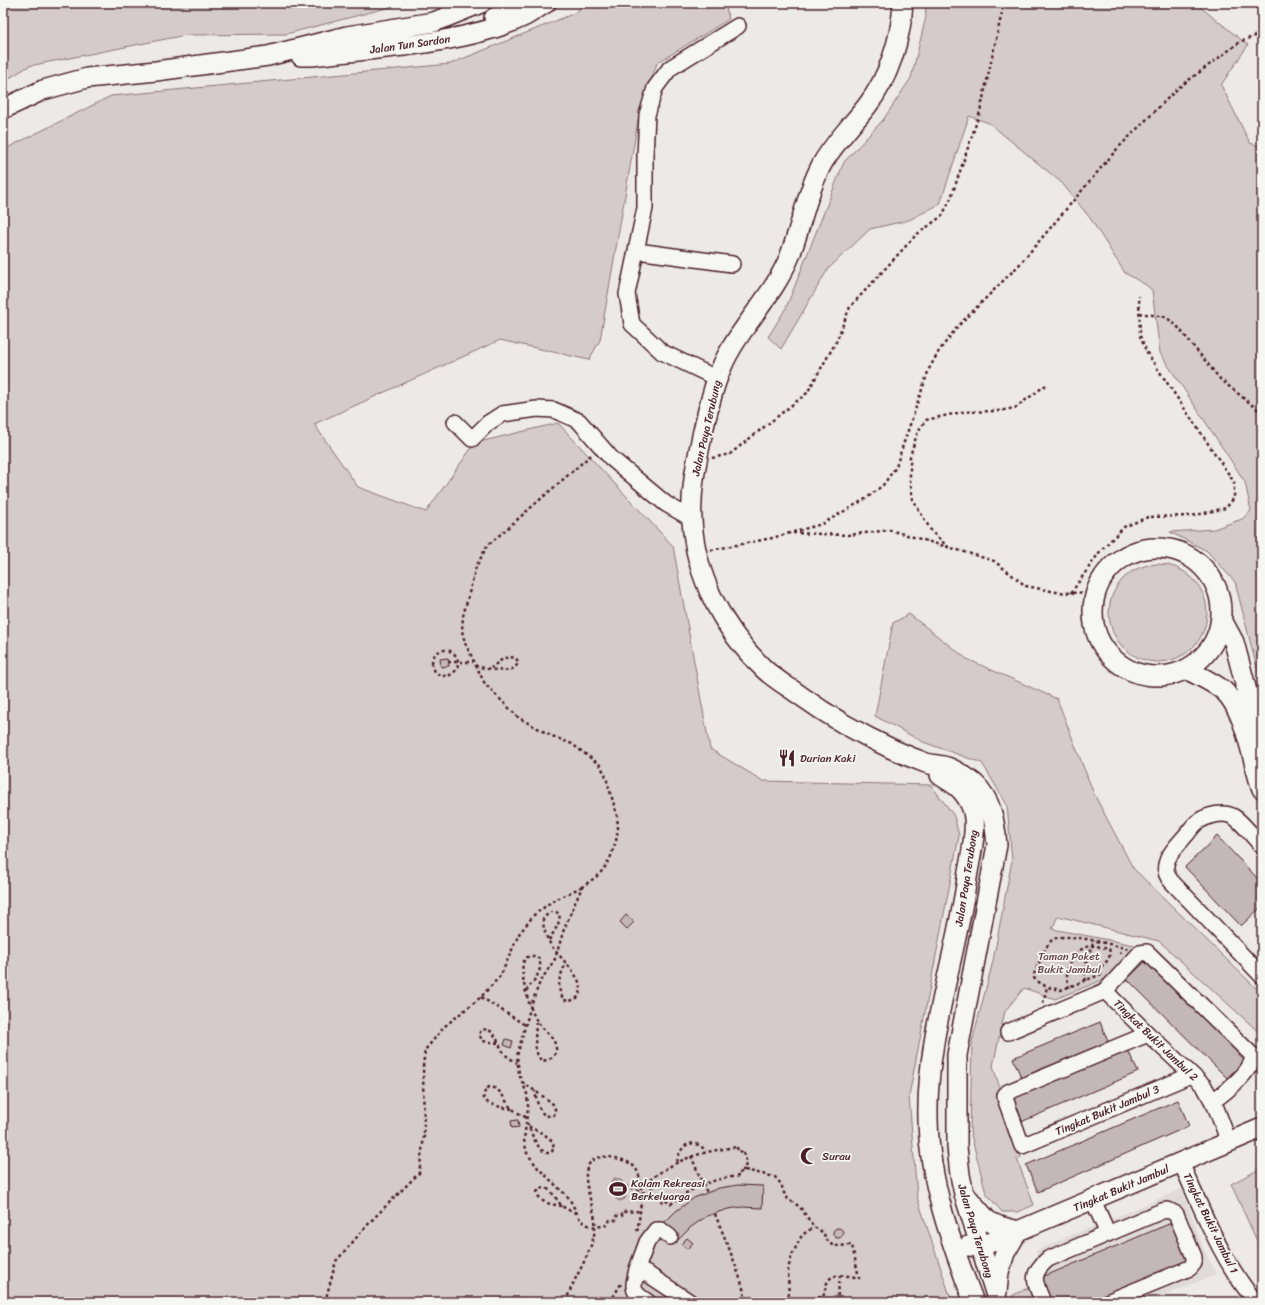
<svg xmlns="http://www.w3.org/2000/svg" width="1265" height="1305" font-family="Sriracha,sans-serif">
<rect width="100%" height="100%" fill="#ece9e6"/>
<filter id="ink" filterUnits="userSpaceOnUse"><feTurbulence type="fractalNoise" baseFrequency=".025" numOctaves="2"/><feDisplacementMap in="SourceGraphic" scale="8" xChannelSelector="R" yChannelSelector="G"/><feConvolveMatrix kernelMatrix="1 2 1 2 8 2 1 2 1" color-interpolation-filters="sRGB"/></filter>
<g filter="url(#ink)">
<path fill="#e0dad8" d="M1182 1189 1204 1249 1216 1274 1150 1302H1036L1029 1287 1037 1250Z"/>
<path fill="#d4cbca" stroke="#8f757a" d="M3 3H406L286 34 186 35 29 66 3 82Z
M585 3H725L729 19 657 63 639 115 600 340 589 360 500 340 314 424 358 487 426 512 475 443 558 423 673 546 710 749 763 781 931 785 954 816 959 836 909 1096 917 1197 952 1302H3V150L111 96 450 64 575 13Z
M925 3H1195L1248 45 1221 85 1250 143 1262 147V688L1235 582 1207 551 1170 532 1214 529 1242 519 1251 511 1245 482 1160 353 1152 290 1146 285 1125 273 1090 218 1062 183 989 123 969 116 940 204 909 220 870 229 828 269 781 349 768 337 786 308 844 162 883 120 911 78 926 17Z
M1109 613a49 49 0 1 1 98 0a49 49 0 1 1-98 0Z
M909 614 967 659 1057 699 1094 794 1133 868 1262 994V1035L1159 941 1058 916 1052 929 1140 946 1110 977 1055 999 1024 988 1005 1011 993 1066 1021 1157 1017 1159 1034 1205 1017 1212H1002L986 1193 970 1131 972 1042 993 961 1012 860 1007 805 982 763 923 742 875 716 893 623Z
M1262 1168V1252L1231 1184Z
M1029 1287 1036 1302H1014L1012 1296Z"/>
<path fill="#b1a2a3" stroke="#886e73" d="M616 1178 622 1181 624 1191 626 1194 625 1199 620 1201 616 1199 611 1184 613 1179Z"/>
<path fill="#c4b7b7" stroke="#4a1f2b" d="M448 658 449 666 441 667 440 659Z
M1217 836 1262 883V906L1241 926 1185 867Z
M626 915 634 922 627 929 620 922Z
M1147 960 1247 1058 1227 1078 1127 979Z
M1100 1022 1110 1046 1023 1082 1013 1058Z
M506 1039 513 1041 511 1048 504 1045Z
M1126 1046 1138 1072 1021 1122 1011 1100 1013 1094Z
M1178 1100 1189 1126 1038 1192 1026 1165Z
M518 1120 519 1127 512 1128 511 1121Z
M738 1185 763 1186 762 1208 742 1207 728 1209 707 1216 691 1227 678 1240 662 1225 676 1211 694 1198 719 1188Z
M1176 1221 1192 1260 1095 1302H1051L1040 1278Z
M833 1233a5 5 0 1 1 10 0a5 5 0 1 1-10 0Z
M687 1238 693 1243 687 1249 681 1244Z"/>
<g fill="none" stroke-linecap="round" stroke-linejoin="round">
<g stroke="#4a1f2b" stroke-width="18">
<path id="minor" d="M637 251 732 264
M716 378 662 352 632 324 627 294 645 208V156L647 115 655 88 670 68 738 26
M455 422 472 439 488 423 502 414 537 409 554 410 579 421 611 458 666 504 692 519
M1262 846C1255 839 1242 822 1234 817 1224 811 1208 815 1199 821 1195 823 1190 830 1187 834 1176 847 1156 864 1171 881L1262 976
M1105 991 1148 1034 1204 1086 1216 1108 1229 1142
M1008 1032 1105 991 1140 953 1147 952 1252 1055C1256 1069 1223 1094 1213 1101
M1148 1034 1008 1092 1005 1095V1098L1022 1146 1191 1075
M1181 1163C1203 1211 1222 1262 1256 1302
M1093 1200 1108 1234
M637 1269 647 1242 656 1230H661L670 1237
M648 1302C630 1291 633 1288 637 1269L649 1275 690 1302
M1043 1302C1035 1282 1029 1275 1048 1259L1162 1211 1168 1210 1176 1214 1194 1257V1263L1190 1268 1107 1302"/>
</g>
<g stroke="#4a1f2b" stroke-width="22">
<path id="major" d="M903 3C901 39 889 77 867 106 852 125 834 143 822 164 806 194 801 228 789 258 775 291 750 317 732 347 716 373 710 402 703 431 697 460 690 490 692 520 695 576 723 629 763 668 774 679 789 687 801 696 830 717 860 734 892 749 903 754 915 759 926 763 933 765 940 765 947 767 956 770 966 777 974 783 992 800 995 822 997 845L957 1055V1147L960 1175 964 1194 998 1302
M494 18 520 3
M301 56H312C363 50 414 47 464 36 485 31 505 26 525 16 532 12 539 7 546 3
M3 109 43 90 87 78 156 71 268 56 347 36 434 22 481 3
M1093 612a64 64 0 1 1 128 0a64 64 0 1 1-128 0Z
M1221 618 1234 642 1261 744
M1186 669C1199 676 1213 682 1224 691 1246 711 1252 762 1262 789
M940 775C945 779 950 781 955 785 965 792 973 806 974 818 976 837 970 859 967 878 956 958 926 1037 928 1119 929 1182 951 1243 974 1302
M968 1198 988 1221 999 1226 1018 1231
M968 1246 980 1247 1262 1128
M997 1292 999 1272 1005 1253 1018 1231"/>
</g>
<path stroke="#4a1f2b" stroke-width="2.5" stroke-dasharray="3 3" stroke-linecap="butt" d="M1139 313 1166 317 1177 326 1220 379 1262 413
M1046 385 1015 408 998 411 962 412 926 420 918 431 910 456V480L913 500 932 532 948 547 994 561 1026 586 1056 592 1071 593 1097 592
M591 455 487 546 476 567 463 616 462 631 465 643 485 684 519 718 552 736 572 744 600 765 605 774 617 815 618 828 616 841 611 856 604 869 596 877 582 887 564 929 555 959 540 982 531 1005 517 1056 519 1074 527 1094 528 1106 524 1140 527 1153 538 1168 569 1198 581 1221 588 1225 596 1227 607 1225 610 1220H616V1216H622V1212L641 1211
M712 458 730 454 807 393 836 342 850 307 916 235 942 216 951 198 980 112 1004 3
M793 533 848 535 890 530 947 547
M711 550 772 538 822 524 867 498 883 485 896 467 901 451 929 369 939 351 958 326 1019 265 1117 149 1178 88 1240 42 1262 33
M1071 593 1101 550 1124 527 1148 517 1192 516 1226 508 1234 498V482L1147 353 1140 336 1139 296
M432 663a13 13 0 1 1 26 0a13 13 0 1 1-26 0Z
M448 662H473
M475 666C487 668 515 677 518 662L516 658C504 655 499 662 491 668
M549 940 558 925 560 915C554 908 548 913 543 919 543 928 546 937 551 945 558 957 590 982 578 997 574 1001 569 1001 564 1000 555 987 560 976 566 963
M1120 954 1122 947
M1102 974 1061 990 1047 987 1037 981 1034 978V974C1039 965 1044 948 1051 941 1061 930 1114 945 1128 949
M1086 981C1082 968 1090 952 1094 940
M1069 988C1068 984 1067 979 1067 975 1067 963 1079 945 1093 946 1098 946 1104 948 1109 949 1114 962 1095 972 1084 972
M526 991C534 980 546 969 537 956 532 956 529 955 525 959 517 969 530 1011 537 1021 543 1030 555 1037 556 1048 557 1057 549 1060 542 1061 532 1052 536 1033 536 1020
M481 997 525 1025
M1043 1003 1047 987
M498 1043 483 1041 479 1035 481 1030C495 1026 497 1043 504 1053 507 1057 513 1060 517 1063
M522 1082 551 1102C555 1106 556 1109 554 1115 539 1120 537 1102 535 1091
M512 1109C502 1107 471 1104 489 1087 501 1087 504 1100 511 1108 516 1112 522 1115 527 1118
M527 1123C532 1133 538 1155 551 1153 561 1139 538 1132 528 1126
M737 1147 738 1152 743 1151 744 1157 746 1160 745 1170H740V1176C715 1178 691 1187 671 1204L666 1201 664 1203 659 1198 654 1196V1192L650 1186 652 1184 653 1181 651 1179C678 1158 704 1151 737 1147Z
M691 1156 707 1193
M677 1162C680 1145 692 1136 706 1151
M745 1170 775 1177 781 1184 784 1193 788 1199 800 1207 814 1227 824 1233 825 1238 832 1245 839 1246 852 1245 859 1278C850 1276 833 1272 828 1281 825 1286 825 1292 823 1297L811 1299 812 1302
M625 1186 654 1196
M562 1206C551 1204 540 1204 537 1192 547 1180 555 1198 561 1205 565 1209 571 1211 576 1213
M715 1214C721 1229 747 1289 745 1302
M325 1302 336 1261 372 1220 419 1173 424 1136 423 1066 425 1050 445 1026 481 997 501 975 519 934 534 915 551 902 581 887
M566 1302C573 1277 592 1255 595 1229 598 1212 580 1183 588 1166 592 1158 600 1156 609 1157 617 1158 631 1161 636 1169 645 1182 640 1216 637 1232
M610 1302 621 1284
M789 1302 788 1269 792 1255 802 1235 814 1227
M837 1302 840 1276"/>
<use href="#minor" stroke="#f6f6f2" stroke-width="15"/>
<use href="#major" stroke="#f6f6f2" stroke-width="19"/>
</g>
</g>
<defs>
<g id="restaurant-bare" transform="scale(1.38)"><path d="M-5-6h1v4h1v-4h1v4h1v-4h1v5L-1.5 .5V6h-2V.5L-5-1ZM5-6V6H3V1.5H1.5Q1.5-4 5-6Z" fill="#4a1f2b" stroke="#f6f6f2" stroke-width="2.5" paint-order="stroke"/></g>
<g id="mosque-bare" transform="scale(1.38)"><path d="M3.5-4.9A6 6 0 1 0 3.5 4.9A5 5 0 1 1 3.5-4.9Z" fill="#4a1f2b" stroke="#f6f6f2" stroke-width="2.5" paint-order="stroke"/></g>
<g id="stadium-bare" transform="scale(1.38)"><path d="M0-5a6.5 5 0 1 0 0 10a6.5 5 0 1 0 0-10ZM-3.5-1.8h7v3.6h-7Z" fill="#4a1f2b" stroke="#f6f6f2" stroke-width="2.5" paint-order="stroke"/></g>
</defs>
<g fill-rule="evenodd">
<use href="#restaurant-bare" x="787" y="758"/>
<use href="#mosque-bare" x="809" y="1156"/>
<use href="#stadium-bare" x="618" y="1189"/>
</g>
<g text-anchor="middle" stroke-width="3.5" stroke-linejoin="round" paint-order="stroke">
<g font-size="11" fill="#4a1f2b" stroke="#f6f6f2">
<text transform="translate(410 44) rotate(-8)" y="4">Jalan Tun Sardon</text>
<text transform="translate(706 428) rotate(-77)" y="4">Jalan Paya Terubung</text>
<text transform="translate(966 878) rotate(-81)" y="4">Jalan Paya Terubong</text>
<text transform="translate(1156 1040) rotate(44)" y="4">Tingkat Bukit Jambul 2</text>
<text transform="translate(1107 1110) rotate(-23)" y="4">Tingkat Bukit Jambul 3</text>
<text transform="translate(1121 1188) rotate(-23)" y="4">Tingkat Bukit Jambul</text>
<text transform="translate(1211 1223) rotate(64)" y="4">Tingkat Bukit Jambul 1</text>
<text transform="translate(976 1231) rotate(73)" y="4">Jalan Paya Terubong</text>
</g>
<g font-size="11" fill="#4a1f2b" stroke="#f6f6f2" text-anchor="start">
<text x="800" y="762">Durian Kaki</text>
<text x="822" y="1160">Surau</text>
<text x="631" y="1187">Kolam Rekreasi<tspan x="631" dy="13">Berkeluarga</tspan></text>
</g>
<g font-size="11" fill="#6c4a53" stroke="#f6f6f2">
<text x="1069" y="960">Taman Poket<tspan x="1069" dy="13">Bukit Jambul</tspan></text>
</g>
</g>
<rect width="1265" height="1305" fill="none" stroke="#f6f6f2" stroke-width="16"/>
<rect x="8" y="8" width="1249" height="1289" fill="none" stroke="#4a1f2b" stroke-width="1.5" filter="url(#ink)"/>
</svg>
